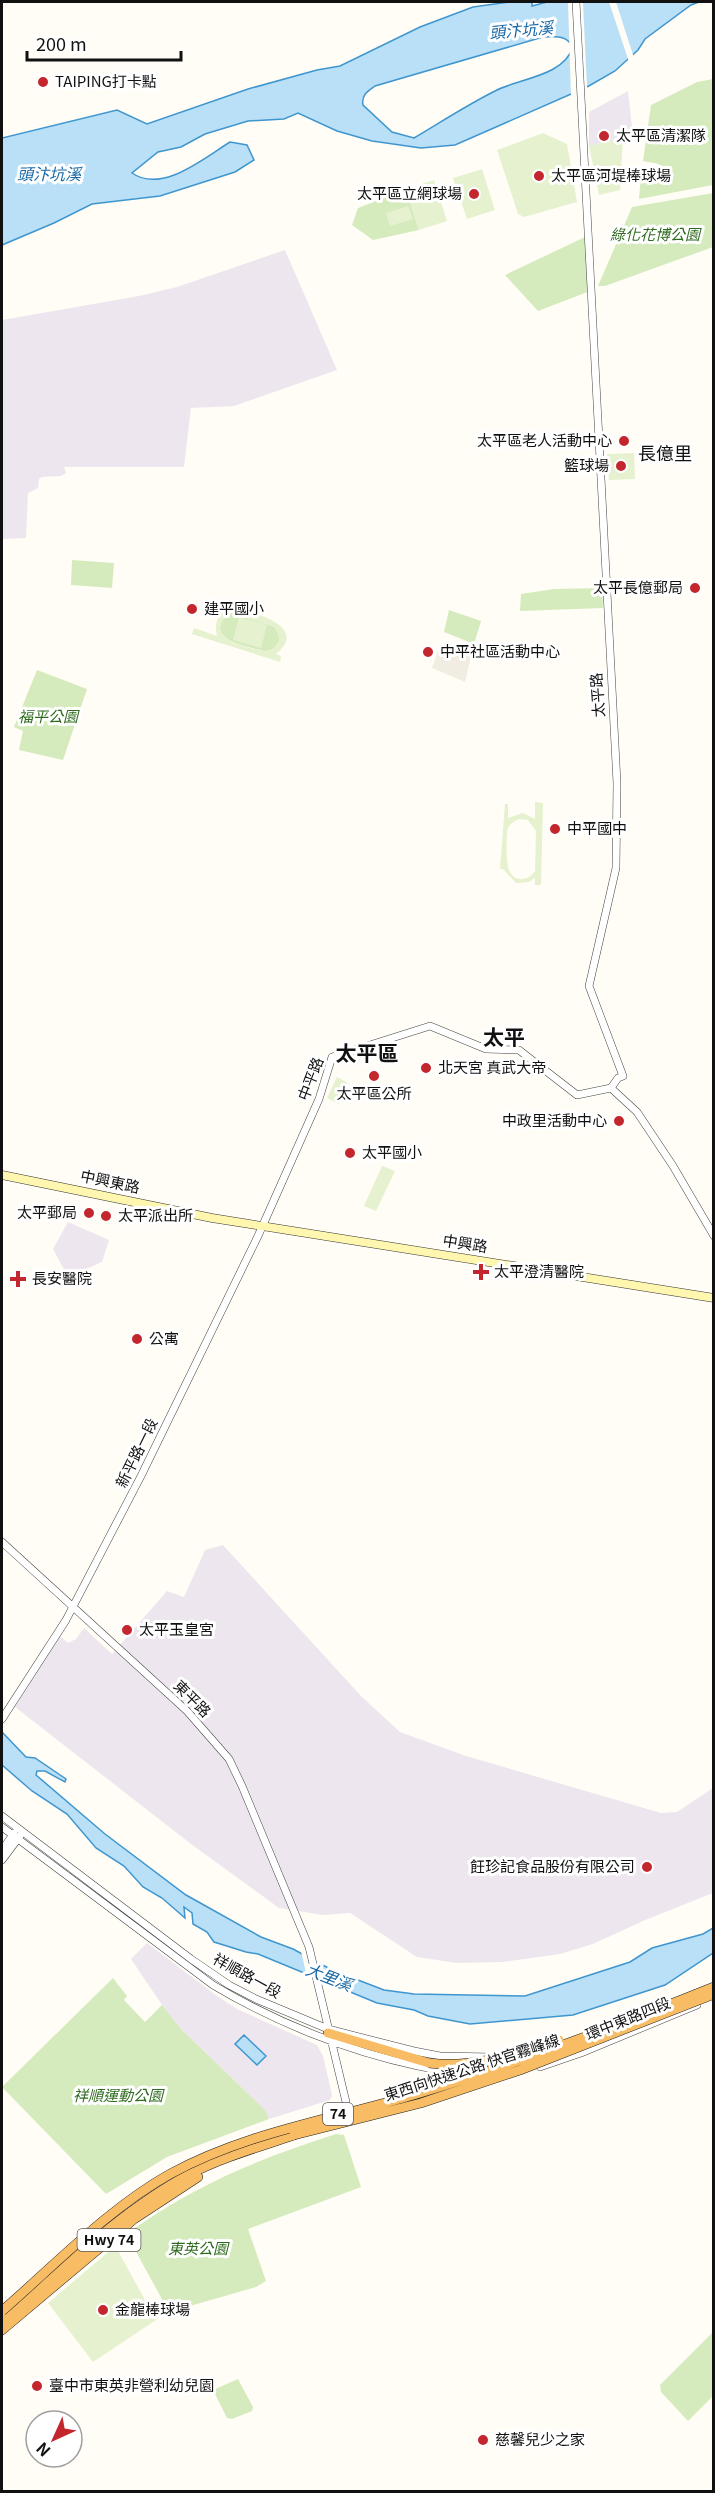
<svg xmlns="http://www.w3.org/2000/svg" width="715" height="2493" font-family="Georgia,'Noto Sans TC',serif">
<rect width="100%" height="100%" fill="#fffdf5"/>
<path fill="#eee6ef" d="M628 91 633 136 589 146V112Z
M285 250 337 370 234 406 191 408 184 467H64L66 473 61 476 42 477 39 479 38 488 28 493 26 538 2 539V320L139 296 177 287Z
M68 1222 109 1240 102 1262 68 1277 53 1249Z
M223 1545 361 1696 400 1732 466 1756 661 1813 677 1812 713 1788V1893L643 1921 593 1944 560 1954 503 1962 457 1963 417 1957 350 1913 323 1915 279 1908 191 1844 15 1707 60 1636 68 1643 76 1639 84 1628 112 1654 167 1591 184 1597 205 1550Z
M147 1943 217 1996 237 2009 317 2045 323 2056 332 2095 330 2100 269 2119 265 2110 182 2030 162 2005 131 1959Z"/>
<path fill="#d5ebbd" d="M713 79V185L639 199 641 175 656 177 659 164 643 161 651 105 697 82Z
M406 189 419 230 373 240 352 225 358 208Z
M713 193V247L605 286H598L632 207Z
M585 237 590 291 538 311 505 275Z
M72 560 114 563 112 588 71 585Z
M602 588 603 608 520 611 521 594 554 589Z
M449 610 481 621 474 644 444 632Z
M232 613 275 627 280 638C277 647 273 651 264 651 252 647 220 644 220 627 221 620 226 616 232 613Z
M37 670 87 689 63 760 19 750 23 731 14 727Z
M113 1978 127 1996 124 2000 145 2022 162 2005 182 2030 265 2110 269 2119 167 2157 106 2194 2 2087Z
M336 2134 344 2135 361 2187 248 2229 266 2281 256 2287 169 2312 129 2239 128 2235 132 2230C197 2184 261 2158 336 2134Z
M713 2332V2396L688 2421 661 2392 660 2385Z
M238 2379 253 2407 252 2411 232 2419 227 2418 213 2390Z"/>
<path fill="#e6f2cf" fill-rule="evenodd" d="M543 133 567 144 577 202 524 217 518 214 497 150Z
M623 138 620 190 599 195 589 146Z
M482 169 495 210 467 219 453 178Z
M434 180 447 221 419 230 406 189Z
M408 206 413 219 390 226 386 213Z
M634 453 635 479 609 480 607 454Z
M235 608C254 612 310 627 276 654L281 656 280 662 192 634 194 628 217 636C213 621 219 612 235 608ZM232 613 275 627 280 638C277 646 273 651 264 651 252 648 220 644 220 627 221 620 226 616 232 613Z
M239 617 267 625 261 648 233 640Z
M535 802 543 803 541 885H535V878L529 882 516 883 503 869H500L505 804H508V818L523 813 535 819ZM519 819 528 820 536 831 535 871C529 881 514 883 509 870 506 865 506 833 508 828 511 823 514 821 519 819Z
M337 1077 348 1083 339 1104 327 1098Z
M382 1166 395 1171 376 1211 364 1206Z
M113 2248 117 2249 156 2320 93 2362 48 2303Z"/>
<path fill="#f1ede2" d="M440 645 471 657 465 682 432 668Z"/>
<path fill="#b9e0f7" stroke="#3f96cf" stroke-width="1.5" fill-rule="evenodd" d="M509 2H532V6L547 2H699L691 5 645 39 638 50 615 71 587 87 455 145 421 148 372 141 337 131 298 113 284 119 248 121 205 134 181 147 158 152 132 173C162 194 204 158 230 142L247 145 254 160 235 172 160 196 92 204 54 223 2 245V138L117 110 147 124 248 89 317 70 340 66 420 27 473 7ZM543 37C555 37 566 34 573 47 563 77 519 78 495 91 467 105 441 122 414 138L392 132 363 105C361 95 368 91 375 86Z
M2 1732 26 1757 35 1758 66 1779 65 1782 45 1771H37L36 1775 105 1834 186 1895 261 1937 293 1949 332 1970 384 1990 414 1994 525 1996 630 1962 652 1948 703 1934 713 1928V1953L665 1985 573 2015 470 2024 428 2016 414 2010 377 2003 258 1954 246 1952 214 1942 207 1932 193 1924 192 1913 184 1907 185 1918 162 1898 143 1887 124 1866 96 1848 67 1814 32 1791 2 1765Z
M244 2035 266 2056 257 2065 235 2044Z"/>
<path fill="#fffdf5" d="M568 2H583L587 87 589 89 571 97Z
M609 2H616L634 58 629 62Z
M301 1951 320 1960 325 1984 307 1977Z"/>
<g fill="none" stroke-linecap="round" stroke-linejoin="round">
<g stroke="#444" stroke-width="8">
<path id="tertiary" d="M576 2 617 783 616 868 589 986 623 1076 618 1078 611 1088
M611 1088 637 1112 673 1166 714 1236
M2 1542 187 1711 229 1759 242 1786 309 1947 346 2102
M2 1719 66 1620 141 1476 258 1236 319 1099 332 1057 430 1026 486 1049 519 1050 577 1095 611 1088
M2 1816 191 1959 229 1985 256 1999 328 2029 414 2051 440 2056 492 2057
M2 1827 213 1985C275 2022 347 2051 418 2066 436 2070 454 2072 472 2076
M2 1850 14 1833
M2 1860 20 1836
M540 2067 581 2053 697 2005"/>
</g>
<g stroke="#333" stroke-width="9">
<path id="secondary" d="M2 1175 212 1218 714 1298"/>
</g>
<g stroke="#222" stroke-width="10">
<path id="trunk" d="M328 2033 429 2063
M2 2322C59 2272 123 2209 190 2174 223 2157 259 2147 294 2135
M2 2330 134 2219 198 2177"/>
</g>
<use href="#tertiary" stroke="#fff" stroke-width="7"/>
<use href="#secondary" stroke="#fff6b0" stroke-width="8"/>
<use href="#trunk" stroke="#f7bc64" stroke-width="9"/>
<g stroke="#222" stroke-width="10" stroke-linecap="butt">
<path id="trunk-bridge" d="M429 2063C476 2069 515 2053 559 2040
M294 2135 421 2103 520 2070 714 1994
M2 2311C55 2265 109 2208 170 2174 249 2131 335 2119 420 2093 519 2063 617 2026 714 1987"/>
</g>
<use href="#trunk-bridge" stroke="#f7bc64" stroke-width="9"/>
</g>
<g fill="#c4262e" stroke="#fff" stroke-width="2">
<circle cx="43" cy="82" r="6"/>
<circle cx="604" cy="136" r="6"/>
<circle cx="539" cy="176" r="6"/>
<circle cx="474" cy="194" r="6"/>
<circle cx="624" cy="441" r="6"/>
<circle cx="621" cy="466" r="6"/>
<circle cx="695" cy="588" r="6"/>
<circle cx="192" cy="609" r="6"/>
<circle cx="428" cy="652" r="6"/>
<circle cx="555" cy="829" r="6"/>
<circle cx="426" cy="1068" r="6"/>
<circle cx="374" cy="1076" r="6"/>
<circle cx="619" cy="1121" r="6"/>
<circle cx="350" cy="1153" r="6"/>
<circle cx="89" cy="1213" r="6"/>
<circle cx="106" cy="1216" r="6"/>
<path d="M478 1263h6v6h6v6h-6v6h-6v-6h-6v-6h6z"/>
<path d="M15 1270h6v6h6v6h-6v6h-6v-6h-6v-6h6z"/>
<circle cx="137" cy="1339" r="6"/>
<circle cx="127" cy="1630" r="6"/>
<circle cx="647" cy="1867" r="6"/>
<circle cx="103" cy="2310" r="6"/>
<circle cx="37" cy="2386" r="6"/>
<circle cx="483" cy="2440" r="6"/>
</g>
<g text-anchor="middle" stroke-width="6" stroke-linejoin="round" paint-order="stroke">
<g fill="#fff" stroke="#585858" stroke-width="1.5">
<rect x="323" y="2103" width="30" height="22" rx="4.5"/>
<rect x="77.5" y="2229" width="63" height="22" rx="4.5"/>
</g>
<g font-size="14" font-weight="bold" fill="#111">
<text x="338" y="2119">74</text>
<text x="109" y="2245">Hwy 74</text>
</g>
<g font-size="15" fill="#111" stroke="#fff" text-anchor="start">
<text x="55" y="87">TAIPING打卡點</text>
<text x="616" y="141">太平區清潔隊</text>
<text x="551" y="181">太平區河堤棒球場</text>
<text x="462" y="199" text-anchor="end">太平區立網球場</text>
<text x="612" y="446" text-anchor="end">太平區老人活動中心</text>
<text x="609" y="471" text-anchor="end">籃球場</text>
<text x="683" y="593" text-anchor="end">太平長億郵局</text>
<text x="204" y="614">建平國小</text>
<text x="440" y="657">中平社區活動中心</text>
<text x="567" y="834">中平國中</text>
<text x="438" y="1073">北天宮 真武大帝</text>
<text x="374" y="1099" text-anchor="middle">太平區公所</text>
<text x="607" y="1126" text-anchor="end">中政里活動中心</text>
<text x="362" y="1158">太平國小</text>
<text x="77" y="1218" text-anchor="end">太平郵局</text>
<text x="118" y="1221">太平派出所</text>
<text x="494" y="1277">太平澄清醫院</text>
<text x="32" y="1284">長安醫院</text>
<text x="149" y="1344">公寓</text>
<text x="139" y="1635">太平玉皇宮</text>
<text x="635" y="1872" text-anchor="end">飪珍記食品股份有限公司</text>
<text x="115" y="2315">金龍棒球場</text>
<text x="49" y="2391">臺中市東英非營利幼兒園</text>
<text x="495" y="2445">慈馨兒少之家</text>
</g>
<g font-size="15" font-style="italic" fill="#2f6b1f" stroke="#fff">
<text x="655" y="240">綠化花博公園</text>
<text x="48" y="722">福平公園</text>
<text x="118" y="2101">祥順運動公園</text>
<text x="198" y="2254">東英公園</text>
</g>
<g font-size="15" fill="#111" stroke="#fff">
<text transform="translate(598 695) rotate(-94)" y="5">太平路</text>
<text transform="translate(311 1079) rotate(-69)" y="5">中平路</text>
<text transform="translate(110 1182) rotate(12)" y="5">中興東路</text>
<text transform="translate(465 1244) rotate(9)" y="5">中興路</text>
<text transform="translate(137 1453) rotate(-64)" y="5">新平路一段</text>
<text transform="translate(192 1699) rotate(45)" y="5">東平路</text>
<text transform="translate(247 1976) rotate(29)" y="5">祥順路一段</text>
<text transform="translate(628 2019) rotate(-22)" y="5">環中東路四段</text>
<text transform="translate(472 2068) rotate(-18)" y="5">東西向快速公路 快官霧峰線</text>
</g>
<g font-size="16" font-style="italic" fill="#1768a6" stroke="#fff">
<text transform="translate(521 30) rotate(-5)" y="6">頭汴坑溪</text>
<text x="49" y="180">頭汴坑溪</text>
<text transform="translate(329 1977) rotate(21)" y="6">大里溪</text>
</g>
<g font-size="18" fill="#111" stroke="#fff">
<text x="665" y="460">長億里</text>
</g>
<g font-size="21" font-weight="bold" fill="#111" stroke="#fff">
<text x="504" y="1045">太平</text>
<text x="367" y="1061">太平區</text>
</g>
</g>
<rect width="715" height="2493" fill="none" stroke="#111111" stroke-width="6"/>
<g transform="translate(54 2439) rotate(225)"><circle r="28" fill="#ffffff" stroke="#a0a0a0" stroke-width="1.5"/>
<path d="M0-4.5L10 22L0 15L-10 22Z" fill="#c4262e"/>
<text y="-9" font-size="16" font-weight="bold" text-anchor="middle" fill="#111111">N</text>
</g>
<path d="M27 51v9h154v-9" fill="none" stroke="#111111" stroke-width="3"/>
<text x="36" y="51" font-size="18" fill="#111111" stroke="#ffffff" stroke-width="4.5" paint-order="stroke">200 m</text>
</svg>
